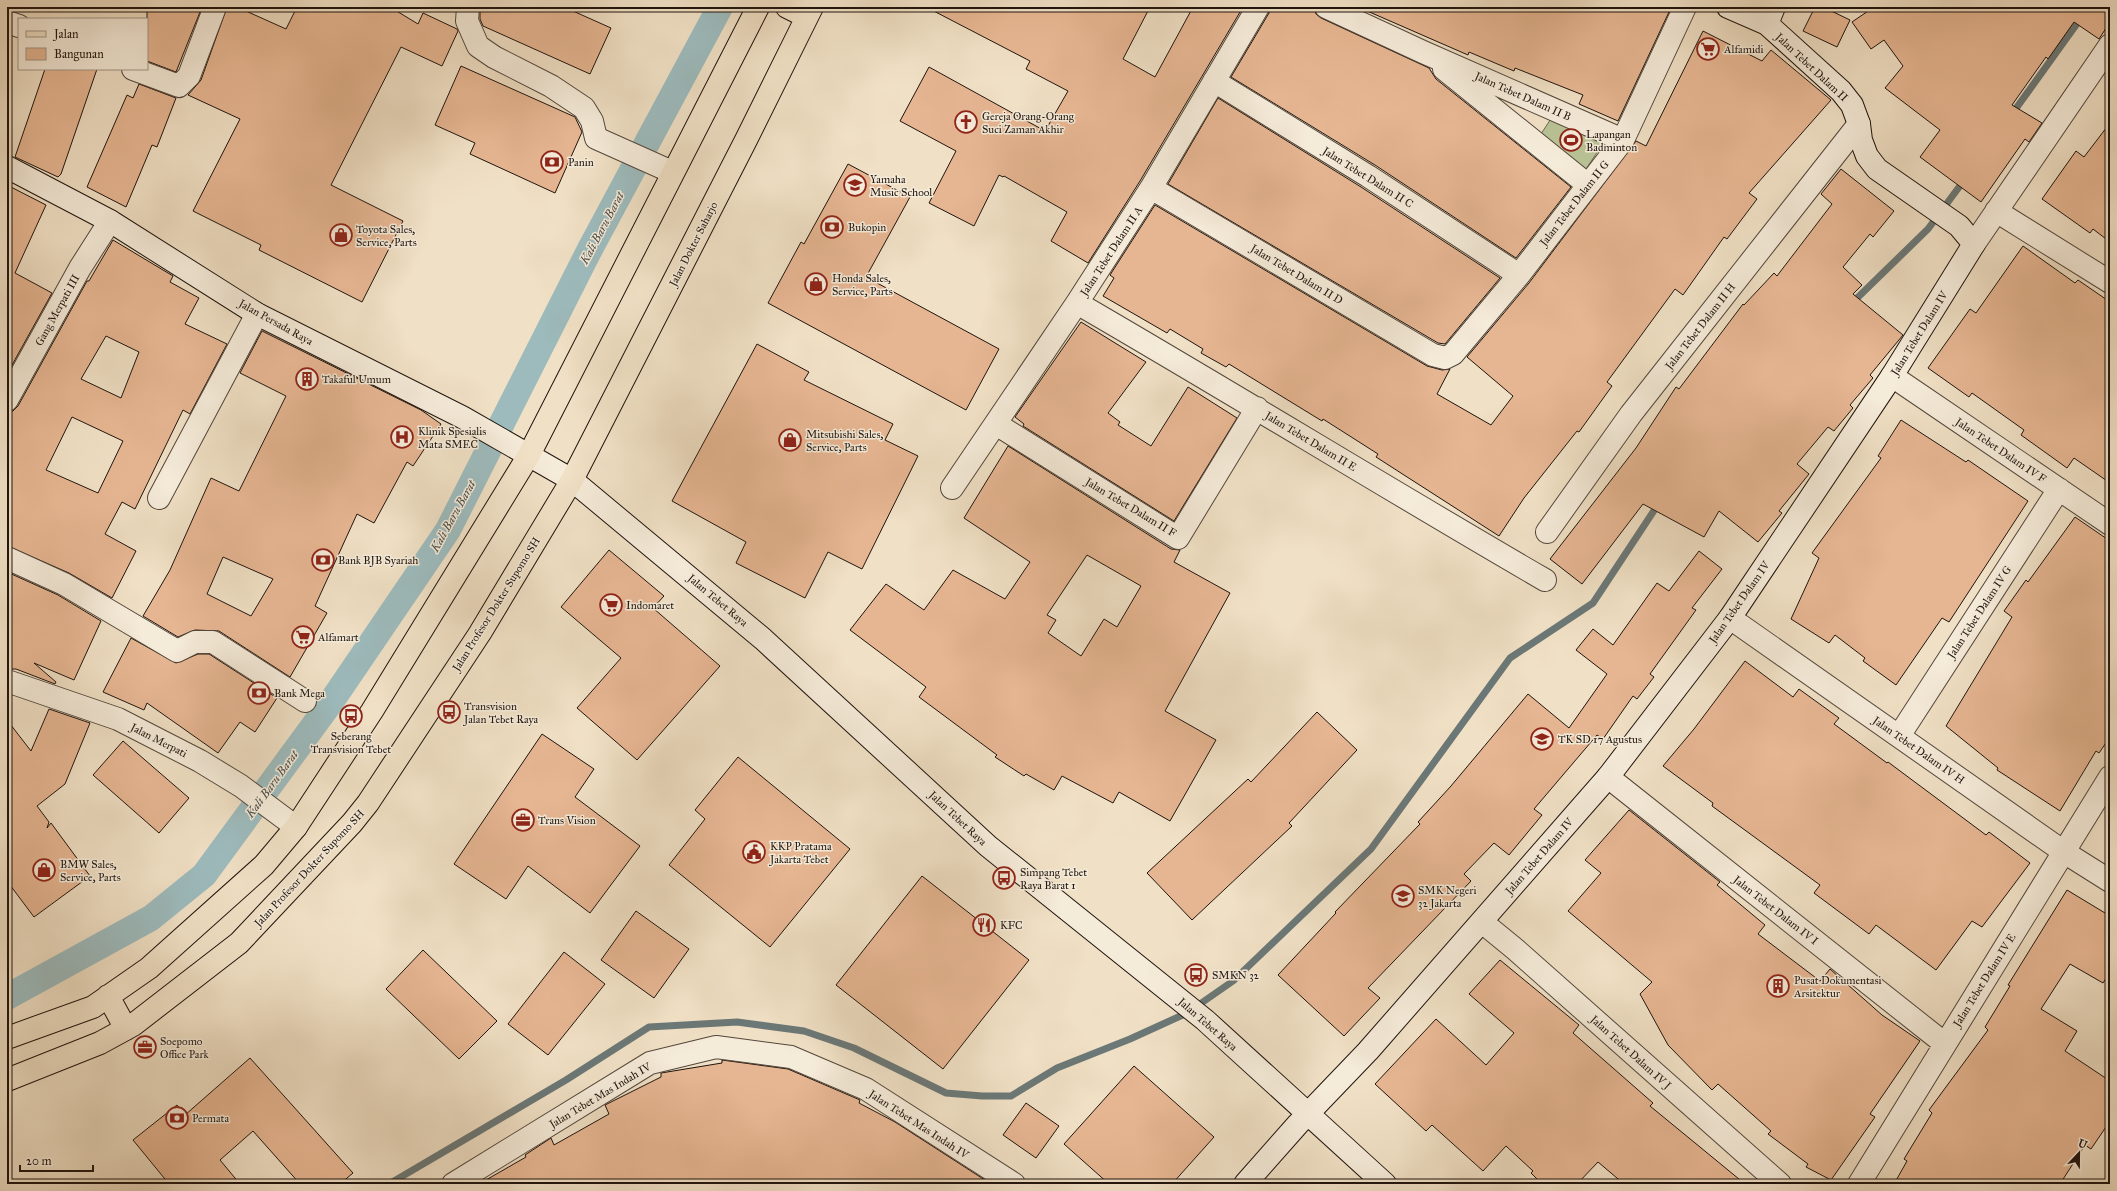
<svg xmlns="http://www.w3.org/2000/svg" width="2117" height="1191" font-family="'IM FELL Great Primer',serif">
<rect width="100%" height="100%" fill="#f0e0c5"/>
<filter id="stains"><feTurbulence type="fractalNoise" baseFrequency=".005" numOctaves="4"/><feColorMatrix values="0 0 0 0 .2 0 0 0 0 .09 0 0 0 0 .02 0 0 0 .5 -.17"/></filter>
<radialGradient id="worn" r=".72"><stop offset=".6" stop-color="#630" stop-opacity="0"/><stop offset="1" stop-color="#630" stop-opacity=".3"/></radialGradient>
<path fill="#b9c295" stroke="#6c6b52" d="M1556 111 1604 142 1586 169 1539 137Z"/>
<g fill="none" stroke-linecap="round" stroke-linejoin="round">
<path stroke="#6b7877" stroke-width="7" d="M2012 114 2089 7
M1851 304 1928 229 1965 179
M389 1184 566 1080 649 1027 737 1022 804 1031 854 1048 946 1093 982 1096H1011L1057 1068 1130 1039 1187 1013 1233 981 1371 849 1510 658 1593 603 1659 503"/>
<path stroke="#9dbbbd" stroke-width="26" d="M7 997 151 918 204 875 331 702 448 530 589 251 720 7"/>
</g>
<path fill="#e6b692" stroke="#1f140e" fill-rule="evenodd" d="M147 7H202L176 72 147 61Z
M227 7H237L286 29 297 7H390L418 24 423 13 457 29 458 31 442 66 401 47 331 185 403 221 362 302 259 250 261 245 193 211 240 119 188 95 201 80Z
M480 7H564L611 28 590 74 483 26 480 19Z
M926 7H1150L1123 59 1155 77 1193 7H1243L1140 181 1088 263 1051 241 1067 212 1004 176 1003 177 999 175 974 226 929 203 956 151 900 121 929 67 1045 131 1068 91 1026 69 1030 61Z
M1270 7H1314L1316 14 1321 18 1429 68 1436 79 1571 187 1516 258 1375 165 1231 77 1269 13Z
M1358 7H1657L1669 12 1618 121 1579 104 1583 95 1515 68 1514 71 1469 52 1468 55Z
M1815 7H1823L1850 20 1837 47 1803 31Z
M1874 7H2110V22L2099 39 2074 22 2048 59 2046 57 2012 105 2042 123 2029 142 2025 139 1981 202 1920 157 1940 130 1885 88 1903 66 1884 40 1871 49 1852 22Z
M1703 31 1762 61 1771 50 1831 100 1749 193 1757 199 1727 239 1724 237 1683 295 1675 289 1607 382 1612 386 1579 432 1577 431 1524 498 1499 536 1376 457 1378 454 1323 419 1322 421 1229 364 1226 367 1201 353 1203 349 1170 329 1167 333 1103 296 1114 278 1110 275 1155 205 1427 366 1442 370 1450 369 1437 394 1491 425 1513 396 1467 357 1529 283 1636 141 1646 146Z
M461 66 575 117 582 132 555 193 470 154 475 143 435 125Z
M45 69H97L61 174 58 177 15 157Z
M139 84 176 98 157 147 152 145 126 207 87 187 127 95 133 98Z
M1218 98 1361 187 1500 278 1445 344 1438 343 1168 184Z
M2110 123V242L2093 229 2090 233 2042 199 2076 151 2084 157Z
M848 164 910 197 866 277 999 349 966 410 768 303 801 242 804 244Z
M1841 169 1894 211 1873 237 1870 234 1843 267 1862 285 1853 294 1903 335 1870 375 1873 378 1850 405 1853 408 1834 431 1828 427 1797 464 1809 474 1779 511 1782 513 1758 542 1719 511 1704 537 1643 504 1582 584 1550 559 1636 448 1676 387 1679 389 1743 304 1744 305 1774 273 1777 276 1832 204 1821 194Z
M7 185 46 205 15 273 52 293 7 374Z
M113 240 173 276 170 282 199 298 185 324 227 344 190 414 183 410 135 509 122 502 105 534 136 551 112 598 69 573 7 546V412L13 411 18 406 87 281H89ZM106 336 139 352 121 398 81 379ZM72 417 123 441 98 493 46 470Z
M2023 246 2075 283 2078 280 2110 302V483L2074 458 2067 468 2021 435 2024 430 1972 393 1969 397 1928 368 1970 309 1976 313Z
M1081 322 1146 362 1108 413 1120 422 1118 425 1151 446 1188 387 1237 418 1174 521 1023 426 1024 424 1015 417Z
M262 331 421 410 441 424 413 466 407 462 374 523 357 514 315 606 327 613 290 677 219 631 195 630 178 637 143 616 170 570 211 478 239 491 286 396 240 373ZM223 557 273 579 251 616 207 594Z
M757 344 809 372 804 380 893 424 885 440 918 456 862 569 828 552 805 598 736 563 746 542 672 501Z
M1901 420 1966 462 1968 460 2028 501 1949 622 1942 618 1896 685 1863 661 1865 658 1835 635 1829 643 1791 619 1819 558 1812 553 1881 458 1878 456Z
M1008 446 1171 549 1180 550 1174 562 1230 593 1165 711 1216 740 1170 821 1119 792 1113 803 1062 776 1054 790 1026 774 1024 776 995 757 997 755 919 697 926 687 850 630 886 584 924 610 953 570 1005 599 1030 562 964 518ZM1087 555 1141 586 1117 627 1104 619 1081 656 1048 633 1056 620 1047 615Z
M2075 517 2110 541V737L2099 753 2096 751 2060 811 1997 770 1998 768 1946 726 2012 617 2004 611 2026 580 2028 582Z
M609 550 664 596 653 608 720 666 637 760 577 708 621 658 561 607Z
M1699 551 1722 569 1692 608 1696 610 1650 674 1654 677 1637 699 1633 696 1603 739 1597 735 1534 809 1542 815 1509 855 1494 843 1464 874 1471 881 1368 988 1380 998 1344 1036 1278 975 1336 913 1335 912 1420 824 1418 822 1451 786 1528 694 1569 728 1607 674 1576 650 1593 629 1613 645 1657 583 1669 591Z
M7 572 58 595 101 621 74 680 34 663 56 682 55 684 16 669H7Z
M131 638 176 663 198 654H209L277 698 255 732 240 722 218 753 147 703 144 710 103 692Z
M1745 661 1793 697 1799 689 1839 718 1834 724 1887 763 1888 762 1986 835 1989 832 2030 863 1982 927 1972 921 1936 970 1876 925 1869 934 1814 893 1820 885 1712 806 1713 803 1663 766 1694 729Z
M49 709 90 723 65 784 37 806 49 822 47 828 51 823 90 876 34 917 7 881V720L31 751Z
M1317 712 1357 750 1289 823 1292 826 1192 920 1147 873 1248 779 1251 782Z
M542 734 594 769 575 797 640 846 590 913 528 866 506 899 454 864Z
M123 741 189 798 159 833 93 775Z
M738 757 850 849 770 947 669 865 705 819 695 810Z
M1629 810 1720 882 1717 885 1765 925 1758 934 1820 981 1830 969 1882 1015 1920 1041 1870 1114 1875 1117 1831 1180 1806 1167 1808 1164 1768 1134 1771 1131 1718 1084 1712 1090 1668 1045 1640 994 1652 982 1568 911 1601 873 1585 860Z
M922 876 1029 960 943 1069 836 985Z
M2067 890 2110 916V972L2103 983 2070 964 2041 1009 2077 1031 2065 1051 2110 1081V1121L2091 1149 2085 1145 2060 1184H1894L1907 1161 1904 1159 1932 1113 1929 1110 1988 1030 1985 1027 2010 986 2008 985Z
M636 911 689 949 654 998 601 960Z
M423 950 497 1021 459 1059 386 989Z
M564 952 605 984 548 1055 508 1024Z
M1500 960 1579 1025 1573 1033 1653 1103 1650 1106 1745 1184H1624L1598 1162 1577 1184H1542L1531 1173 1533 1171 1506 1146 1483 1171 1432 1125 1426 1131 1375 1084 1436 1019 1486 1065 1514 1033 1469 994Z
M250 1058 353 1173 340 1184H300L253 1131 220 1160 240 1184H169L133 1140 177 1105 185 1115Z
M722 1060 788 1069 860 1100 859 1103 895 1122 991 1184H479L526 1157 525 1155 551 1138 554 1145 609 1114 605 1105 661 1077V1073L722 1063Z
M1134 1066 1214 1137 1172 1184H1109L1064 1144Z
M1026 1103 1059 1126 1036 1158 1003 1135Z"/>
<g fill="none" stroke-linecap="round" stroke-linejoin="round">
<g stroke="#53473c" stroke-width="24">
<path id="street" d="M468 7 467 21 478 46 494 57 551 86 584 108 592 121 596 138 672 172
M1326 7 1423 52 1623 140
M7 22 19 26
M133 69 179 86 189 76 215 7
M1444 69 1588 185
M1214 81 1368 176 1519 275
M1151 188 1433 355 1445 358 1453 354 1519 275 1623 140 1685 7
M1996 211 2110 282
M1974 244 2110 45
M1077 303C1234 394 1388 489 1545 580
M1892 376 2110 524
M7 400 80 268 110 221
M996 424 1178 538 1257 408
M952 488 1077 303 1151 188 1258 7
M159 498 257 314
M1547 532 1631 414 1859 124
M7 558 64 584 177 651 195 642H213L305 701
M1730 618 2064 852 2110 881
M7 681 118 719 200 761 241 786 296 827
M1899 736 2059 489
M1608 777 1945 1044
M1482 922 1515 949 1780 1184
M453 1184 650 1063 716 1047 791 1057 866 1089 1014 1184
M1859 1184 2110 777"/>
</g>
<g stroke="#1f140e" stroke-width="24">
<path id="secondary" d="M1767 24 1774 7
M7 167 110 221 257 314 462 417 572 480 763 639 988 846 1205 1020 1385 1184
M1245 1184 1298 1124 1368 1051 1608 777 1730 618 1892 376 1974 244 1959 226 1877 169 1867 156 1861 140 1859 124 1852 105 1841 91 1767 24 1728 7"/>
</g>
<g stroke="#1f140e" stroke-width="24">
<path id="primary" d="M787 7 807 17
M108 996 126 1029
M7 1038 93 1007 149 968 264 865 296 827 372 711 529 455 758 7
M7 1080 100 1043 133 1025 239 943 352 823 368 803 480 633 572 480 746 140 812 7"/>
</g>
<use href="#street" stroke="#f5ebd9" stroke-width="22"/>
<use href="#secondary" stroke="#f5ebd9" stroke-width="22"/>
<use href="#primary" stroke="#f0e0c5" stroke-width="22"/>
</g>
<defs>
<g id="supermarket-ring" transform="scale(1.15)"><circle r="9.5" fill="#f5ebd9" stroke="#8f2418" stroke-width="1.5"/><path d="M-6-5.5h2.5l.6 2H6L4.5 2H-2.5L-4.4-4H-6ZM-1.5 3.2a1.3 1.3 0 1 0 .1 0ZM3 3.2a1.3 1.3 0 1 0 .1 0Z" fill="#8f2418"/></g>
<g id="church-ring" transform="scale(1.15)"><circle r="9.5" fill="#f5ebd9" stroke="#8f2418" stroke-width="1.5"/><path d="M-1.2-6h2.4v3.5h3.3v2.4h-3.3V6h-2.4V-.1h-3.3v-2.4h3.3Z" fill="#8f2418"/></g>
<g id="stadium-ring" transform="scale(1.15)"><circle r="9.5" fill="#f5ebd9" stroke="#8f2418" stroke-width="1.5"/><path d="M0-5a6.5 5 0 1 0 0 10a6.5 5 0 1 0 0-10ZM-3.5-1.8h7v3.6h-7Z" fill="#8f2418"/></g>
<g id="bank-ring" transform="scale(1.15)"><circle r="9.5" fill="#f5ebd9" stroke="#8f2418" stroke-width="1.5"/><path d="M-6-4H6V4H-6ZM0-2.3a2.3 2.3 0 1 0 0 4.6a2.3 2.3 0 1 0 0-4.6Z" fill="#8f2418"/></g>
<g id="school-ring" transform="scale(1.15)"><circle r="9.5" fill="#f5ebd9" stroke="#8f2418" stroke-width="1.5"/><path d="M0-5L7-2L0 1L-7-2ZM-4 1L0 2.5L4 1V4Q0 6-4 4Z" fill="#8f2418"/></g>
<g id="shop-ring" transform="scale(1.15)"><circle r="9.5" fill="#f5ebd9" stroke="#8f2418" stroke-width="1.5"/><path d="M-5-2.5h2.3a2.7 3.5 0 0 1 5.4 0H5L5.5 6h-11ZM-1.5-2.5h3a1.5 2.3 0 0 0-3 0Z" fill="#8f2418"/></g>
<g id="building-ring" transform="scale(1.15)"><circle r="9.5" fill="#f5ebd9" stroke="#8f2418" stroke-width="1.5"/><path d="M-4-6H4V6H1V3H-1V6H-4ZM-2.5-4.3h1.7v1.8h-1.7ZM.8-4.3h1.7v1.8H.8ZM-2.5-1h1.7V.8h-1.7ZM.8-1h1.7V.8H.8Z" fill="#8f2418"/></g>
<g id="hospital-ring" transform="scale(1.15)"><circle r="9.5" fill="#f5ebd9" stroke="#8f2418" stroke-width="1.5"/><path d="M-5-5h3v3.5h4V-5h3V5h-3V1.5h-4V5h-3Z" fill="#8f2418"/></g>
<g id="bus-ring" transform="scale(1.15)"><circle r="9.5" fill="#f5ebd9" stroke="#8f2418" stroke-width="1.5"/><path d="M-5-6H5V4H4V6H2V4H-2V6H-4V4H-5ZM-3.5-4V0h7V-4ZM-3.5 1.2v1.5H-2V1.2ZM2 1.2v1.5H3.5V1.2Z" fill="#8f2418"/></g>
<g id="office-ring" transform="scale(1.15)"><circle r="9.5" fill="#f5ebd9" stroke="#8f2418" stroke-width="1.5"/><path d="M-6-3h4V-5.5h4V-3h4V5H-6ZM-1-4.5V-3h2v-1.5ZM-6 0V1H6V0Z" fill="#8f2418"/></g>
<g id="civic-ring" transform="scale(1.15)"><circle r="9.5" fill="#f5ebd9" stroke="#8f2418" stroke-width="1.5"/><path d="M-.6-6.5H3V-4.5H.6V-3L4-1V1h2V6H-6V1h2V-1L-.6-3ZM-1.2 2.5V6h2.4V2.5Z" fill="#8f2418"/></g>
<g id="restaurant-ring" transform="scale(1.15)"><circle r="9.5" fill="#f5ebd9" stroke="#8f2418" stroke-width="1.5"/><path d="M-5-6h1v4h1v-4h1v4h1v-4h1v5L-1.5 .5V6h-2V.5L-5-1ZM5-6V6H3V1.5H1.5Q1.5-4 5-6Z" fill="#8f2418"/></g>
</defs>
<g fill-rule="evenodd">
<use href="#supermarket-ring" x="1708" y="49"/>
<use href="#church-ring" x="966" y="122"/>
<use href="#stadium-ring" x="1571" y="140"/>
<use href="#bank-ring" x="552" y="162"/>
<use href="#school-ring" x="855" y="185"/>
<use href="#bank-ring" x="832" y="227"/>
<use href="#shop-ring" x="341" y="235"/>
<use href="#shop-ring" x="816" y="284"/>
<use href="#building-ring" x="307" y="379"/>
<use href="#hospital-ring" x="402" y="437"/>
<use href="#shop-ring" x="790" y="440"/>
<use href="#bank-ring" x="323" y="560"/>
<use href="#supermarket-ring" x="611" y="605"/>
<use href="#supermarket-ring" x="303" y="637"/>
<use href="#bank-ring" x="259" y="693"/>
<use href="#bus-ring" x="449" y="712"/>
<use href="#bus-ring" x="351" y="716"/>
<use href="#school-ring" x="1542" y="739"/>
<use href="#office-ring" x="523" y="820"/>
<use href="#civic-ring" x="754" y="852"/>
<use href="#shop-ring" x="44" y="870"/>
<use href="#bus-ring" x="1004" y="878"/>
<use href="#school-ring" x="1403" y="896"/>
<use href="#restaurant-ring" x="984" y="925"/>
<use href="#bus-ring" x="1196" y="975"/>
<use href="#building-ring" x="1778" y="986"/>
<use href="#office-ring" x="145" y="1047"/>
<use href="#bank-ring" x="177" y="1118"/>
</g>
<g text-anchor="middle" stroke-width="3" stroke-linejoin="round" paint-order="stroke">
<g font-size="11" fill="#1f140e" stroke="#f5ebd9" text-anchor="start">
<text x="1724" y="53">Alfamidi</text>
<text x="982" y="120">Gereja Orang-Orang<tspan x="982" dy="13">Suci Zaman Akhir</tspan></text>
<text x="1586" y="138">Lapangan<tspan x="1586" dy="13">Badminton</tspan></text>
<text x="568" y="166">Panin</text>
<text x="870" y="183">Yamaha<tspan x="870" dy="13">Music School</tspan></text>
<text x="848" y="231">Bukopin</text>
<text x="356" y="233">Toyota Sales,<tspan x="356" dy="13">Service, Parts</tspan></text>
<text x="832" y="282">Honda Sales,<tspan x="832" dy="13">Service, Parts</tspan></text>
<text x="322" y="383">Takaful Umum</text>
<text x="418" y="435">Klinik Spesialis<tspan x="418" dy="13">Mata SMEC</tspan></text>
<text x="806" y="438">Mitsubishi Sales,<tspan x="806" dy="13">Service, Parts</tspan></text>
<text x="338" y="564">Bank BJB Syariah</text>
<text x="626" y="609">Indomaret</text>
<text x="318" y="641">Alfamart</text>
<text x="274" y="697">Bank Mega</text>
<text x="464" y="710">Transvision<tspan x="464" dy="13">Jalan Tebet Raya</tspan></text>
<text x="351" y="740" text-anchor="middle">Seberang<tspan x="351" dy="13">Transvision Tebet</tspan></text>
<text x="1558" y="743">TK SD 17 Agustus</text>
<text x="538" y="824">Trans Vision</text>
<text x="770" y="850">KKP Pratama<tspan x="770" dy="13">Jakarta Tebet</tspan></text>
<text x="60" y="868">BMW Sales,<tspan x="60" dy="13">Service, Parts</tspan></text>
<text x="1020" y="876">Simpang Tebet<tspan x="1020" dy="13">Raya Barat 1</tspan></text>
<text x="1418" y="894">SMK Negeri<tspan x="1418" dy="13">32 Jakarta</tspan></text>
<text x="1000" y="929">KFC</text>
<text x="1212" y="979">SMKN 32</text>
<text x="1794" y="984">Pusat Dokumentasi<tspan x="1794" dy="13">Arsitektur</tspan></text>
<text x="160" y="1045">Soepomo<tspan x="160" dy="13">Office Park</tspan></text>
<text x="192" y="1122">Permata</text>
</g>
<g font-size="11" fill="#1f140e" stroke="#f5ebd9">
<text transform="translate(1812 67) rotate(43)" y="4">Jalan Tebet Dalam II</text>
<text transform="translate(1523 96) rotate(24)" y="4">Jalan Tebet Dalam II B</text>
<text transform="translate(1368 177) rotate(32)" y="4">Jalan Tebet Dalam II C</text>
<text transform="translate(1574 203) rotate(-52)" y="4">Jalan Tebet Dalam II G</text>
<text transform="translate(693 244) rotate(-63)" y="4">Jalan Dokter Saharjo</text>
<text transform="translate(1111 251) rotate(-57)" y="4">Jalan Tebet Dalam II A</text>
<text transform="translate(1297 274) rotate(31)" y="4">Jalan Tebet Dalam II D</text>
<text transform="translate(57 310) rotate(-61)" y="4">Gang Merpati III</text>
<text transform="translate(276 322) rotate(29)" y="4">Jalan Persada Raya</text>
<text transform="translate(1700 326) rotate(-52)" y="4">Jalan Tebet Dalam II H</text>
<text transform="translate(1919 333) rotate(-58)" y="4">Jalan Tebet Dalam IV</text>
<text transform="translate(1311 441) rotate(31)" y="4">Jalan Tebet Dalam II E</text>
<text transform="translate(2001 450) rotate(34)" y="4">Jalan Tebet Dalam IV F</text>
<text transform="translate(1131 507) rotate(31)" y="4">Jalan Tebet Dalam II F</text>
<text transform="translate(718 600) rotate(40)" y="4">Jalan Tebet Raya</text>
<text transform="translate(1739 602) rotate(-55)" y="4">Jalan Tebet Dalam IV</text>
<text transform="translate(496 604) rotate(-58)" y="4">Jalan Profesor Dokter Supomo SH</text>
<text transform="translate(1979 612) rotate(-57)" y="4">Jalan Tebet Dalam IV G</text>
<text transform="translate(159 740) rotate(27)" y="4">Jalan Merpati</text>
<text transform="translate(1919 750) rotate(35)" y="4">Jalan Tebet Dalam IV H</text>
<text transform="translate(958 818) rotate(43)" y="4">Jalan Tebet Raya</text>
<text transform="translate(1539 856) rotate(-49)" y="4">Jalan Tebet Dalam IV</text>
<text transform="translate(309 868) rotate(-47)" y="4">Jalan Profesor Dokter Supomo SH</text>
<text transform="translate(1776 910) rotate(38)" y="4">Jalan Tebet Dalam IV I</text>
<text transform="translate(1984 980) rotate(-58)" y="4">Jalan Tebet Dalam IV E</text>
<text transform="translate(1208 1024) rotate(41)" y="4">Jalan Tebet Raya</text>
<text transform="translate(1631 1052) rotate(42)" y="4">Jalan Tebet Dalam IV J</text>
<text transform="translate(600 1095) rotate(-31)" y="4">Jalan Tebet Mas Indah IV</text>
<text transform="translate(919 1124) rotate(33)" y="4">Jalan Tebet Mas Indah IV</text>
</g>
<g font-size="12" font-style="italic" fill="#4b4e4b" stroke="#f5ebd9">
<text transform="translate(602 228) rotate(-62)" y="4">Kali Baru Barat</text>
<text transform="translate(453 516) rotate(-61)" y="4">Kali Baru Barat</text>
<text transform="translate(272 784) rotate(-54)" y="4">Kali Baru Barat</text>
</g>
</g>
<rect width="2117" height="1191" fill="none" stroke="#f0e0c5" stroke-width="24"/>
<rect x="8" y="8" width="2101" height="1175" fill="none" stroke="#1f140e" stroke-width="2"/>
<rect x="12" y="12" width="2093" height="1167" fill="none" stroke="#1f140e"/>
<rect x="18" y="18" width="130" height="52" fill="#f5ebd9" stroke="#9f9588"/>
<rect x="26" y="31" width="20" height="6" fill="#f0e0c5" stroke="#9f9588"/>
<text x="54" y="38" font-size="12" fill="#1f140e">Jalan</text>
<rect x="26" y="48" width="20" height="12" fill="#e6b692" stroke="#9f9588"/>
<text x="54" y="58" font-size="12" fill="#1f140e">Bangunan</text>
<g transform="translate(2079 1153) rotate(22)" stroke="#f5ebd9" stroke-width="3" paint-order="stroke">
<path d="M0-3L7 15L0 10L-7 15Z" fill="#1f140e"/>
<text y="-6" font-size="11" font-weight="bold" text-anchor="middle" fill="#1f140e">U</text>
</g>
<path d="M20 1165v6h73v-6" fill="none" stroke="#1f140e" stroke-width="2"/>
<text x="26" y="1165" font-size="12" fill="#1f140e" stroke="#f5ebd9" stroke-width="3" paint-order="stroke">20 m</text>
<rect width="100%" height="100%" filter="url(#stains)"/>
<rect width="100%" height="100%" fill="url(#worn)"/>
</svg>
